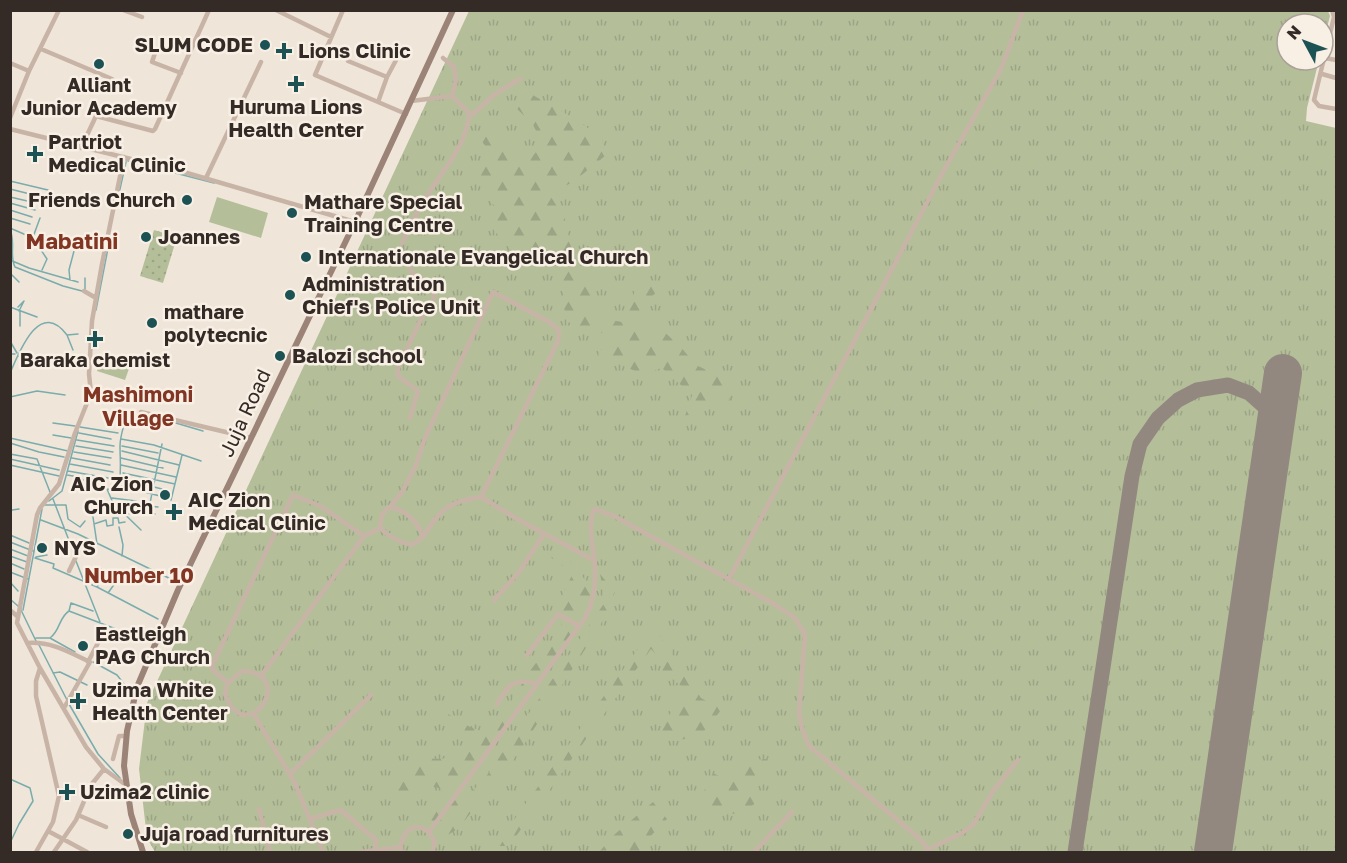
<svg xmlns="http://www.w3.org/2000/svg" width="1347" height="863" font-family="'Golos Text',sans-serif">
<defs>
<pattern id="grass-tufts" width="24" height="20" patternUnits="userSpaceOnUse" patternTransform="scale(1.5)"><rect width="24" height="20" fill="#b4bf9a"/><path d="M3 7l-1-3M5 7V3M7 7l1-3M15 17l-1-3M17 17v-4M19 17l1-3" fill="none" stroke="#9ba485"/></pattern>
<pattern id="forest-firs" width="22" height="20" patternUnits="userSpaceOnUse" patternTransform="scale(1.5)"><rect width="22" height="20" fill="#b4bf9a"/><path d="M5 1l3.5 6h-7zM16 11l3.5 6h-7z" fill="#9ba485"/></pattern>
<pattern id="park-dots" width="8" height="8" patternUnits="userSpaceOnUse" patternTransform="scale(1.5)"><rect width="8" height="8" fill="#b4bf9a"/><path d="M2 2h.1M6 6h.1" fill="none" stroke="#9ba485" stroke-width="1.8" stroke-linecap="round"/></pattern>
</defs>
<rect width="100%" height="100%" fill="#f0e5d9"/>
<path fill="url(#grass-tufts)" d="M469 11H1328L1330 16 1323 43V24H1287V60H1319L1307 108 1306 121 1336 128V852H155L147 838 139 769 147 703Z"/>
<path fill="url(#forest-firs)" d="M522 89 577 120 602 139 605 156 573 182 549 194 565 219 571 247 595 252 593 317 622 322 639 282 647 273 658 291 643 304 646 331 662 330 679 345 696 365 715 374 738 378 728 403 685 416 695 387H683L662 368 642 374 598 355 609 336 595 330 579 332 565 318 562 279 537 270 517 257 493 229 496 208 477 182 486 147 478 136 498 138 530 159 543 144 532 123 516 108Z
M549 556H566L597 595 573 636 457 793 463 799 483 781 605 602 600 574 615 592 600 626 519 752 458 829 437 841 422 816 442 789 427 785 412 794 386 792 390 782 409 781 419 758 442 759 468 749 469 739 418 696 470 727 491 735 529 672 563 628 555 610 573 573Z
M654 627 701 698 722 709 700 736 674 741 658 734 681 696V686L670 676 658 678 663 662 651 649 509 846H495Z
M766 759 764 783 750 786 763 796 743 814 714 813 699 801 713 773 729 781 738 761Z
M653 802 667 819 647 840 642 852H599L615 834Z"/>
<path fill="url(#park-dots)" d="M154 230 177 237 163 283 140 276Z"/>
<path fill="#b4bf9a" d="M217 197 268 213 261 238 209 222Z
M102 354 131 363 125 380 97 371Z"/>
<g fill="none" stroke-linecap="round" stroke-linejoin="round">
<path stroke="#79acac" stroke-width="1.5" d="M125 160 214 183
M10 181 48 190
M10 189 38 196
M10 197 36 203
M10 203 35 210
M47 207 56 206
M116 207 126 162
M10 210 32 217
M10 218 30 224
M10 228 33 238 47 259 42 270
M10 230C16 242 9 255 15 267L63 286 82 291
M33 237 40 218
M10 260 29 268 78 282
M10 273 19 282
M70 280 69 270 74 251
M85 289V278
M10 307 37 317
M18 307 24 301 19 311
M96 310 110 238
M20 312V326
M67 335 73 350
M10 341 17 353
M10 354H15
M18 356C26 358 32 355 40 356
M10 373C19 353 39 298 67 335L78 334
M10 397 37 391 65 395
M169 421 203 431
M53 423 75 426
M80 427 118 433
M79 433 111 439
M53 435 71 438
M10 438 68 451
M121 439 154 445 201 461
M77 440 114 446
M10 443 39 452 64 457
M76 446 113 452
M122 446 158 453
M122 451 179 465
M74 452 111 458
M10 454 37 459 50 492
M72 458 110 465
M121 458 163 468
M10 459 59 470
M70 464 113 472
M10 465 59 476
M121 465 176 477
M68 471 108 478
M123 473 175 484
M67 475 79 477 92 486 107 489 113 503 141 530
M122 479 162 489
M121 486 160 496
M107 489 118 490C122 475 120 461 120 446 120 437 123 429 125 421
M112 498 136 501 137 505 158 507
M53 499 75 556
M171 500 182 455
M49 501 62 491 78 431
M45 505H66L68 519 80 527 85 521
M10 513 12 510 19 509
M90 513 93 517 97 544
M148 513 162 444
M126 514 142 512 155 514
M41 520 78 534 177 582
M94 524 106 520 107 526 113 525V518H118L119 523 125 522
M119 527 123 545 122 556
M10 535 29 543
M10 542 33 551
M10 549 28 556
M93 551 96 544
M10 556 27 562
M36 557 47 555
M35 558 54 564 53 568 97 587 158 619
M76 561 100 622
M10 563 24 569
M10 572 28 579
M10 582 18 591
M93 584 101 569
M97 587 106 572
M108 593 118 579
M10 599 18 606
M21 610 36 641
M23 610 42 509
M69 611 71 603 93 611
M36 638H50L75 652
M50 638C60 631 59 617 69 611L116 629
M39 645 67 700
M93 662 117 675 131 693
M53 673 60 672 87 685
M69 704 98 754 120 778
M10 779 30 788 33 801 19 824 10 843"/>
<path stroke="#928880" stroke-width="15" d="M1075 852 1132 476 1140 444 1158 418 1178 400 1197 390 1228 385 1249 393 1276 417"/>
<path stroke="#928880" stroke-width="38" d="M1213 852 1283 373"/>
<path stroke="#c8b4a6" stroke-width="4.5" d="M123 10 142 17
M276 10 331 37
M343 10 315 75 406 114
M1332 10 1334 17 1314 100 1319 106 1336 109
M41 49 112 79
M155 53 152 62 181 73
M443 58 454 67 456 80 452 96
M1325 58 1336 60
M348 61 387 77
M10 63 29 71
M1322 74 1336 78
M378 102 387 77 402 49
M469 113 473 114 495 94 520 79
M10 118 29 71 59 10
M10 129 187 173 355 222
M81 148 96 116 153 131 155 129 209 10
M124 157 102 264 92 321 89 374 91 393 75 433 59 484 40 508 37 515 17 623 40 668 86 747 104 769 126 785
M206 178 261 62
M402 243C410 227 417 211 427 196 442 171 468 144 469 113L452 96 411 101
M84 291 96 298
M141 412 251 438
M410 418 418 391 398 376V368L421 319 434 298V291L430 283 413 274 409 266 419 253
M481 497 517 519 595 561
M390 507 402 492 416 465 425 438 493 292 549 322 559 330 558 341 481 497C447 502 441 509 423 537
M390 507C406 510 418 522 423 537L412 545C399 542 389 537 380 528L382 514Z
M364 536 380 528
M69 571 83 542
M729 579 943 172 1001 69 1023 10
M494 600 519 572 544 534
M10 610 17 616
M27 643C51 641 69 652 90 662L64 708
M527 655 558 614 579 626
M88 662 100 639
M242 671C299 673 246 751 225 694L228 683Z
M228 683 211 668 293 495 320 506 364 536 261 676
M497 704C509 685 513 677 537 684
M253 713 295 783 323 852
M113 759 119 736H126
M290 774 371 695
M259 809 270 852
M78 815 106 827
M310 819 341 810 376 840 375 850
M48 831 87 852
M429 832 585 618C595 599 597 579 594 557 592 542 588 524 594 509L614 516 774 604 795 618 805 634 799 713 802 729 809 746 919 838 926 846 927 852
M927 850 962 833 973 825 993 791 1018 760
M36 852 53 822 59 796 36 696V681L40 668
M54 852 76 820 91 785 104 769
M361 852 400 847
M402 852C397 838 412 819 427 831 431 834 433 839 435 843L432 852
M754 852 792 812"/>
<path stroke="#9b8377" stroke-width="6" d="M143 852 131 814 124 766 127 731 137 687 178 590 355 222 453 10"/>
</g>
<g fill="#1d5254" stroke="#f8efe5" stroke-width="2">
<circle cx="265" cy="45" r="6"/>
<path d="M281 42h6v6h6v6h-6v6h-6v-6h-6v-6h6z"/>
<circle cx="99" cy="64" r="6"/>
<path d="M293 75h6v6h6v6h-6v6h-6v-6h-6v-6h6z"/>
<path d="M32 145h6v6h6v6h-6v6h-6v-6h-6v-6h6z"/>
<circle cx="187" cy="200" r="6"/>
<circle cx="292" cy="213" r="6"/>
<circle cx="146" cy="237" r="6"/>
<circle cx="306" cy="257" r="6"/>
<circle cx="290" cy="295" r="6"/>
<circle cx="152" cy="323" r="6"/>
<path d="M92 330h6v6h6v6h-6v6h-6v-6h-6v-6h6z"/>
<circle cx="280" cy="356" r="6"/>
<circle cx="165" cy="495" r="6"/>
<path d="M171 503h6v6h6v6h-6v6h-6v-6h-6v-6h6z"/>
<circle cx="42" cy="548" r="6"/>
<circle cx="83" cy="646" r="6"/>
<path d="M75 692h6v6h6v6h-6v6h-6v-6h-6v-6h6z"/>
<path d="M64 783h6v6h6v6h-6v6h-6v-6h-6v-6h6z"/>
<circle cx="128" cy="834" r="6"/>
</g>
<g text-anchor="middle" stroke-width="5" stroke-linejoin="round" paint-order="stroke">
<g font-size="20" font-weight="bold" fill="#342a26" stroke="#f8efe5" text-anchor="start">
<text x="253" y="52" text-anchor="end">SLUM CODE</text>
<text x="298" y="58">Lions Clinic</text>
<text x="99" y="92" text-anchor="middle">Alliant<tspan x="99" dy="23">Junior Academy</tspan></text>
<text x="296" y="114" text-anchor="middle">Huruma Lions<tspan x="296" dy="23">Health Center</tspan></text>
<text x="48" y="149">Partriot<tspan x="48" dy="23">Medical Clinic</tspan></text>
<text x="175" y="207" text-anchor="end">Friends Church</text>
<text x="304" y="209">Mathare Special<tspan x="304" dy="23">Training Centre</tspan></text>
<text x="158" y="244">Joannes</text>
<text x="318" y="264">Internationale Evangelical Church</text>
<text x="302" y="291">Administration<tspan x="302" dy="23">Chief's Police Unit</tspan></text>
<text x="164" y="319">mathare<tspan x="164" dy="23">polytecnic</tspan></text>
<text x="292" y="363">Balozi school</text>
<text x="95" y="367" text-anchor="middle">Baraka chemist</text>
<text x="153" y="491" text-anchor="end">AIC Zion<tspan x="153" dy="23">Church</tspan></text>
<text x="188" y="507">AIC Zion<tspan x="188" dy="23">Medical Clinic</tspan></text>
<text x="54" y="555">NYS</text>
<text x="95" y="641">Eastleigh<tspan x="95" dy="23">PAG Church</tspan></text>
<text x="92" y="697">Uzima White<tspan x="92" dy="23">Health Center</tspan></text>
<text x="80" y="799">Uzima2 clinic</text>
<text x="140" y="841">Juja road furnitures</text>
</g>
<g font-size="20" fill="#342a26" stroke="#f8efe5">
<text transform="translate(245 413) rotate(-65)" y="7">Juja Road</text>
</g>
<g font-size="21" font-weight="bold" fill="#813522" stroke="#f8efe5">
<text x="138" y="402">Mashimoni<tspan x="138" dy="24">Village</tspan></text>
<text x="139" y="583">Number 10</text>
</g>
<g font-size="22" font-weight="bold" fill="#813522" stroke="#f8efe5">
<text x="72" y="249">Mabatini</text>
</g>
</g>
<rect width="1347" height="863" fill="none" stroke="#342a26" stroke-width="24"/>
<g transform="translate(1305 42) rotate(311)"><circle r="28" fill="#f8efe5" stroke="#aaa099" stroke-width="1.5"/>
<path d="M0-4.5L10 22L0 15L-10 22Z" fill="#1d5254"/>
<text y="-9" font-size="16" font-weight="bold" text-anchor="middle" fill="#342a26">N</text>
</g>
</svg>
